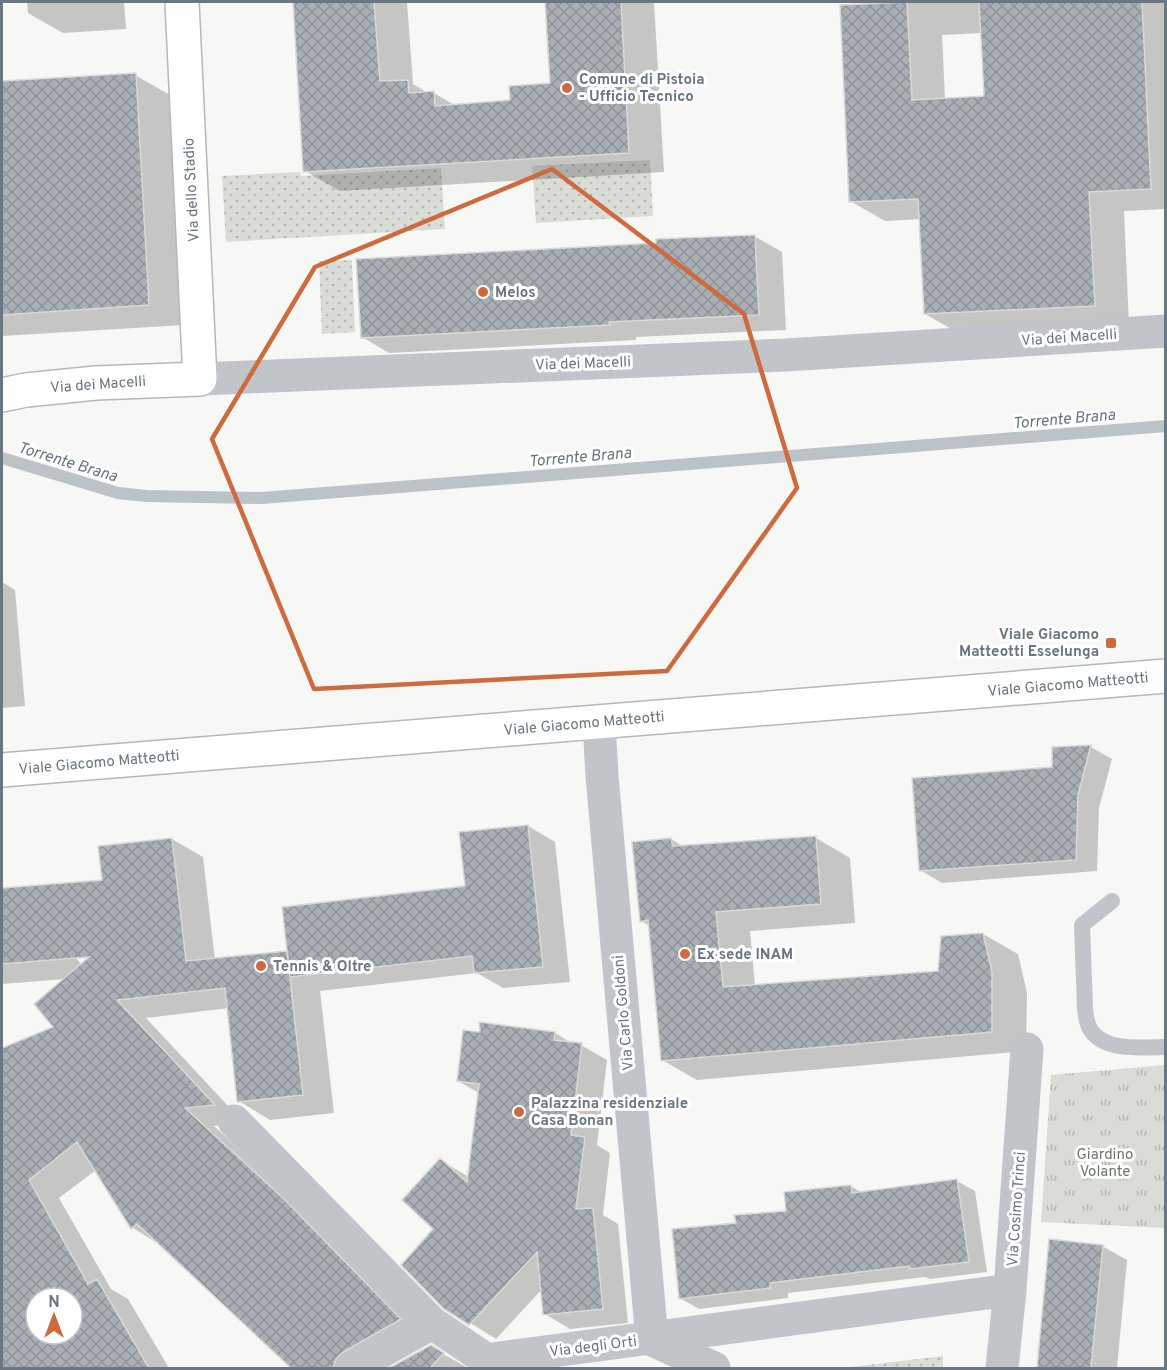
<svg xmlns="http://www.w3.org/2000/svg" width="1167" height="1370" font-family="Overpass,sans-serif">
<defs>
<pattern id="grass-dots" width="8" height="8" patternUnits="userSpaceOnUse" patternTransform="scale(1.5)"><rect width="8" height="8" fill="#d9ddd6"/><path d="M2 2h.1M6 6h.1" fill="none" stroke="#b4b8b3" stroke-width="1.8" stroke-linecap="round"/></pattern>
<pattern id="park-tufts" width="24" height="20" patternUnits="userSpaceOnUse" patternTransform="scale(1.5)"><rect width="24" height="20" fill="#d9ddd6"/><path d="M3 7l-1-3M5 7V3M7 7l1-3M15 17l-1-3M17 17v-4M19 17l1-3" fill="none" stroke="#b4b8b3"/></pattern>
<pattern id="building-cross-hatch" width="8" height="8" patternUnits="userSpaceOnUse" patternTransform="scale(1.5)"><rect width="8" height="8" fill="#a9afb4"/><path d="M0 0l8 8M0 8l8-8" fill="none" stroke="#8e9398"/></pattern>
</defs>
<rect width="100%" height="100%" fill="#f7f7f5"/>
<path fill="url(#grass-dots)" d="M650 160 653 216 536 223 532 166Z
M441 168 445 229 226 242 222 176 300 172 301 176Z
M352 260 355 332 322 334 319 261Z
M943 1356V1368H842Z"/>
<path fill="url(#park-tufts)" d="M1165 1065V1228L1041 1222 1051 1075Z"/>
<path fill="#0003" fill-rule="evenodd" d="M27 2H124L126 29 63 33 28 13Z
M295 2H407L413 84 428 93H434L456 106 512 102 552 85 546 2H654L664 172 340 191 305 171Z
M906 2H1166V209L1124 211 1129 325 960 334 925 314 921 219 885 221 850 201ZM982 33 986 97 945 99 942 35Z
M135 75 170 95 184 325 2 336V82Z
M754 236 782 252 786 330 636 337V340L389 353 362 337Z
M2 582 15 590 25 706 2 708Z
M1091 747 1112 759 1099 808 1097 871 942 883 920 870 1054 769V749Z
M528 826 555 842 570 982 503 988 477 973 320 991 334 1113 270 1120 239 1101 229 1008 146 1018 244 1123 214 1126 315 1218 432 1337 376 1368H293L162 1246 133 1228 96 1170 59 1198 111 1289 128 1299 169 1368H2V1302L9 1298 2 1284V1102L90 1052 66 979 2 984V889L104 881 172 839 203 857 215 960 286 953 289 955 467 887ZM94 956 82 965 75 957ZM36 1298H72V1334H36Z
M816 838 850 858 855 923 750 931 755 986 940 973 983 934 1018 954 1027 993 1026 1051 697 1080 662 1060 650 926 641 921 671 839 684 847Z
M555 1033 573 1044 581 1045 607 1060 597 1145 610 1153 603 1215 618 1224 628 1323 570 1329 545 1314 542 1289 496 1339 445 1307 436 1229 440 1160 469 1177 479 1093 458 1081 482 1034Z
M957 1181 975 1191 987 1272 930 1279 925 1277 788 1293V1298L699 1309 680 1298 738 1224 788 1213 851 1186 862 1193Z
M1102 1246 1127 1260 1117 1368H1028V1367L1038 1368Z
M431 1347 468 1368H392Z"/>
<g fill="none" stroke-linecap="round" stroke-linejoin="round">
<path stroke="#bbc3c7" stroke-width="12" d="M2 458 118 493 146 496 262 498 1166 426"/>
</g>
<path fill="url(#building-cross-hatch)" stroke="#d9d9d7" stroke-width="1.5" fill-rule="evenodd" d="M293 2H374L380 81 408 80 409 93 434 91 435 106 510 100 509 86 550 83 545 2H621L629 153 303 172Z
M907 2 912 100 984 96 979 2H1142L1151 189 1089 192 1095 306 924 314 918 199 849 202 840 5Z
M136 73 149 305 2 315V81Z
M755 235 759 315 609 322 610 325 361 338 356 259 656 243V239Z
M1091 745 1078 795 1076 860 919 871 912 778 1052 767V747Z
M528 825 543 967 474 973 472 956 290 977 282 907 465 886 459 832Z
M816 836 821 904 716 912 723 987 938 971 941 936 983 933 992 972V1032L661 1061 648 920 640 922 632 842 671 838 673 846Z
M172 838 186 961 287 951 303 1095 237 1102 225 988 117 1000 215 1105 185 1108 283 1198 401 1319 343 1352 336 1359 333 1368H291L137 1224 131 1229 77 1142 29 1180 88 1284 97 1279 149 1368H2V1048L53 1027 34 1004 89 957 2 964V888L102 880 98 846ZM36 1298H72V1334H36Z
M479 1022 555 1032 554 1040 582 1043 571 1135 585 1137 576 1209 593 1208 603 1309 543 1315 537 1252 469 1325 444 1309 401 1265 433 1229 402 1200 440 1158 467 1182 479 1084 457 1081 463 1030 480 1032Z
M957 1179 969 1262 910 1269 909 1266 770 1283V1288L679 1299 672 1229 736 1223 734 1215 786 1211 784 1192 851 1185 852 1193Z
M1049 1239 1103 1245 1091 1368H1037Z
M431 1345 444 1353 430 1368H389Z"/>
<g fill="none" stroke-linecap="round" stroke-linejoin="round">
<g stroke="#b4b8bc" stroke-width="36">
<path id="secondary" d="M2 395 26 390 96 383 200 379 182 2
M2 770 1166 676"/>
</g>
<path stroke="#c1c4c8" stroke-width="16" d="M1112 901 1082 925 1085 1009C1086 1017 1087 1026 1092 1032 1108 1052 1143 1047 1166 1047"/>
<path stroke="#c1c4c8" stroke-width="33" d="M200 379 786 355 1166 331
M599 722 602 776 652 1340
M234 1121 432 1323 499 1368
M652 1340 714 1368
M485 1360 1010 1290
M352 1368 432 1323
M1002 1368 1010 1290 1027 1049"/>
<use href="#secondary" stroke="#fff" stroke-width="33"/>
</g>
<path fill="none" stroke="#ce6a3e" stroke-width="4.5" stroke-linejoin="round" d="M552 169 744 314 797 488 667 671 314 689 212 439 315 267Z"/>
<g fill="#ce6a3e" stroke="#fff" stroke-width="2">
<circle cx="567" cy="88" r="6"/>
<circle cx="483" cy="292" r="6"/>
<rect x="1105" y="637" width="12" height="12" rx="3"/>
<circle cx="685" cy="954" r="6"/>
<circle cx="261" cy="966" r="6"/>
<circle cx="519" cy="1112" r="6"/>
</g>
<g text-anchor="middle" stroke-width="6" stroke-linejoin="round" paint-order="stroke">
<g font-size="15" font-weight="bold" fill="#6a7682" stroke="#fff" text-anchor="start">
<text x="579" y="84">Comune di Pistoia<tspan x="579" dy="17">- Ufficio Tecnico</tspan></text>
<text x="495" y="297">Melos</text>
<text x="1099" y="639" text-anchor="end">Viale Giacomo<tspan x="1099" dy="17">Matteotti Esselunga</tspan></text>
<text x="697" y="959">Ex sede INAM</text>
<text x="273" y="971">Tennis &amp; Oltre</text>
<text x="531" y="1108">Palazzina residenziale<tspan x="531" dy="17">Casa Bonan</tspan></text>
</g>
<g font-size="15" fill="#6a7682" stroke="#fff">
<text transform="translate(191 190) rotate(-93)" y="5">Via dello Stadio</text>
<text transform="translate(1069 337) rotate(-4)" y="5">Via dei Macelli</text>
<text transform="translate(583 363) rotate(-2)" y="5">Via dei Macelli</text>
<text transform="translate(98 384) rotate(-4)" y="5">Via dei Macelli</text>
<text transform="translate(1068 684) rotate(-5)" y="5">Viale Giacomo Matteotti</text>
<text transform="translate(584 723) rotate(-5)" y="5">Viale Giacomo Matteotti</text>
<text transform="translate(99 762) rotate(-5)" y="5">Viale Giacomo Matteotti</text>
<text transform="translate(623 1013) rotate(-95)" y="5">Via Carlo Goldoni</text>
<text transform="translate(1016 1209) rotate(-86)" y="5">Via Cosimo Trinci</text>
<text transform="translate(593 1346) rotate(-7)" y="5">Via degli Orti</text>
</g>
<g font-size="15" fill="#6a7a68" stroke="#fff">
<text x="1105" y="1159">Giardino<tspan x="1105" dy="17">Volante</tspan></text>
</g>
<g font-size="16" font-style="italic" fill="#66767e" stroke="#fff">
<text transform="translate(1064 418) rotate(-5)" y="6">Torrente Brana</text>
<text transform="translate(580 456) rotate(-5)" y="6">Torrente Brana</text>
<text transform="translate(68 461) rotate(17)" y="6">Torrente Brana</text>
</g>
</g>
<rect width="1167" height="1370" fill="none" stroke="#6a7682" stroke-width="6"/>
<g transform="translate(54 1316)"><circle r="28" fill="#ffffff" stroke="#c3c8cd" stroke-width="1.5"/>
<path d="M0-4.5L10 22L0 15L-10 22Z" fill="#ce6a3e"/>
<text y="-9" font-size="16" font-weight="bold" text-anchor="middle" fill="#6a7682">N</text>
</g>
</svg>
